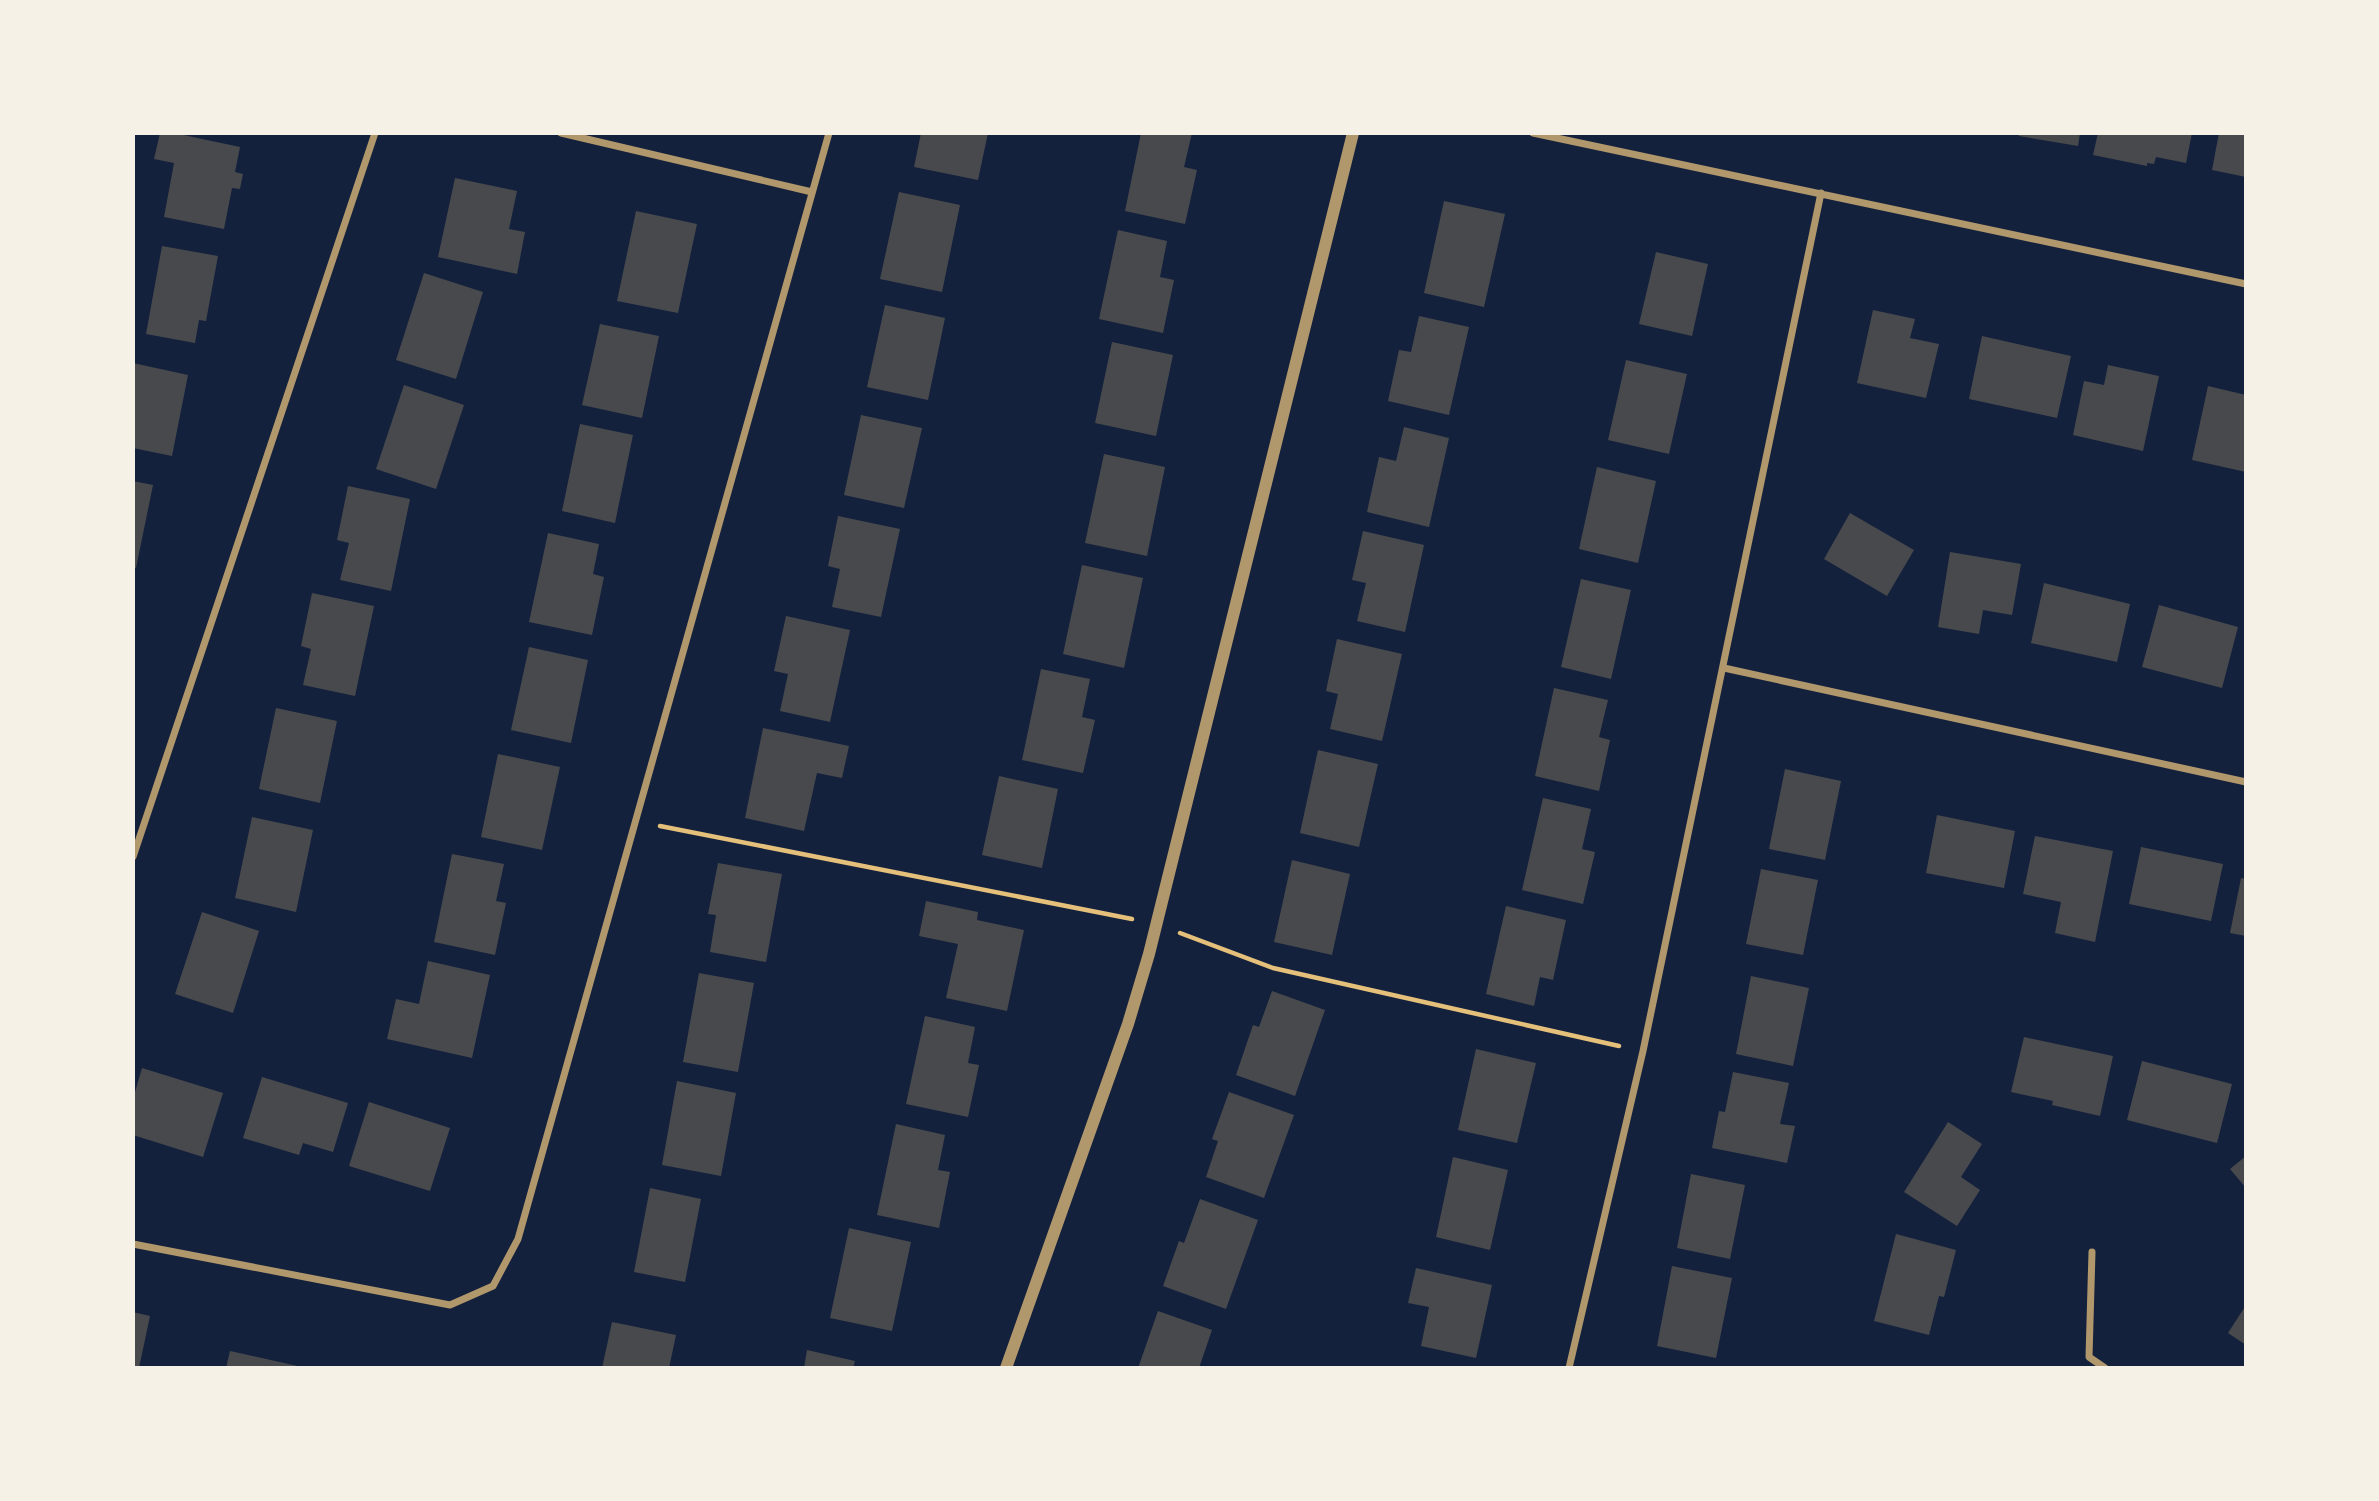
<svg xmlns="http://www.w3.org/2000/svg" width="2379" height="1501" font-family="Literata,serif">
<rect width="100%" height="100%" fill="#14213d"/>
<path fill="#48494c" d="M160 133H174L240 147 235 172 243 174 240 189 232 188 224 229 164 217 174 163 154 159Z
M921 133H988L978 180 914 167Z
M1141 133H1192L1184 167 1197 170 1185 224 1125 211Z
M2018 133H2080L2078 146 2019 136Z
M2098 133H2192L2186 163 2156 157 2154 164 2147 163V166L2093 155Z
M2219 133H2246V177L2212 170Z
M455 178 517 191 509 229 525 232 517 274 438 257Z
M899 192 960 205 942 292 880 279Z
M1444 201 1505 214 1484 307 1424 293Z
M636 211 697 224 678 313 617 301Z
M1118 230 1167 241 1160 277 1174 280 1163 333 1099 319Z
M162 246 218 256 206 321 199 320 195 343 146 334Z
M1656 252 1708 264 1692 336 1639 324Z
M424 273 483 292 456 379 396 360Z
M885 305 945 318 928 400 867 387Z
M1873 310 1915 319 1910 338 1939 344 1926 398 1857 383Z
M1419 316 1469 327 1449 415 1388 401 1399 350 1411 352Z
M600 324 659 336 642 418 582 405Z
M1982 336 2071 356 2057 418 1969 399Z
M1112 342 1173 355 1156 436 1095 423Z
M1626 360 1687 374 1669 454 1608 440Z
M133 363 188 375 172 456 133 448Z
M2108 365 2159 376 2143 451 2073 435 2084 381 2104 385Z
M404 385 464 405 436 489 376 469Z
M2208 386 2246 395V472L2192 460Z
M861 415 922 428 904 508 844 495Z
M580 424 633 435 615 523 562 511Z
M1404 427 1449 438 1429 527 1367 512 1379 457 1396 461Z
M1104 454 1165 467 1147 556 1085 543Z
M1597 467 1656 481 1638 563 1579 549Z
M133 481 153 485 136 568 133 567Z
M348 486 410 499 391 591 340 580 349 543 337 540Z
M1850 513 1914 550 1887 596 1824 559Z
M838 516 900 529 881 617 832 607 840 569 828 566Z
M1363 531 1424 545 1405 632 1357 621 1366 583 1352 580Z
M548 533 599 544 593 574 604 577 592 635 529 622Z
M1950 552 2021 564 2012 615 1983 610 1979 634 1938 627Z
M1082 565 1143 578 1124 668 1063 654Z
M1581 579 1631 590 1611 679 1561 667Z
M2044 583 2130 604 2117 662 2031 643Z
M312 593 374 606 355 696 303 685 311 649 301 646Z
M2159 605 2238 627 2222 688 2142 667Z
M786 616 850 630 830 722 780 711 788 674 774 671Z
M1337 639 1402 654 1382 741 1330 729 1338 694 1326 691Z
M529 647 588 660 571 743 511 730Z
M1041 669 1090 679 1082 717 1095 720 1083 773 1022 760Z
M1554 688 1608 700 1599 737 1610 740 1599 791 1535 776Z
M276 708 337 721 320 803 259 789Z
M763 728 849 746 842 778 817 773 804 831 745 818Z
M1318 750 1378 764 1359 847 1300 833Z
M498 754 560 767 542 850 481 837Z
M1785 769 1841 781 1825 860 1769 849Z
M999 776 1058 789 1042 868 982 855Z
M1543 798 1591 809 1582 849 1595 852 1583 904 1522 890Z
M1937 815 2015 831 2004 888 1926 873Z
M252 817 313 830 296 912 235 898Z
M2035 836 2113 851 2095 942 2055 933 2061 902 2023 894Z
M2141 847 2223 864 2211 921 2129 904Z
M452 854 504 864 496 901 506 903 495 955 434 942Z
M1292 860 1350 874 1332 955 1274 942Z
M718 863 782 874 766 962 710 952 716 915 708 914Z
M1761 869 1818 880 1803 955 1746 944Z
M2241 878 2246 879V936L2230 933Z
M926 901 978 912 977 920 1024 930 1007 1011 946 998 958 944 919 936Z
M1506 906 1566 920 1553 980 1540 977 1534 1006 1486 994Z
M202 912 259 931 233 1013 175 994Z
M428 961 490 975 472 1058 387 1039 396 999 419 1004Z
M699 973 754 983 738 1072 683 1062Z
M1751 976 1809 988 1793 1066 1736 1054Z
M1272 991 1325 1010 1295 1096 1236 1075 1253 1025 1259 1027Z
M925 1016 975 1027 968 1063 979 1065 968 1117 906 1104Z
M2024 1037 2113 1056 2100 1116 2052 1105 2053 1101 2011 1092Z
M1476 1049 1536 1063 1517 1143 1458 1130Z
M2142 1061 2232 1084 2217 1143 2127 1120Z
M142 1068 223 1093 203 1157 133 1135V1099Z
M1733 1072 1789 1083 1780 1124 1795 1126 1787 1163 1712 1148 1719 1111 1725 1112Z
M262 1077 348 1103 333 1152 303 1143 299 1155 243 1138Z
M677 1081 736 1093 721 1176 662 1165Z
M1229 1092 1294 1115 1264 1198 1206 1177 1218 1141 1212 1139Z
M369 1102 450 1128 430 1191 349 1166Z
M1948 1122 1982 1144 1961 1177 1980 1190 1957 1226 1904 1192Z
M896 1124 945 1135 938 1170 950 1172 939 1228 877 1215Z
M2246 1156V1188L2230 1169Z
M1453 1157 1508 1170 1490 1250 1436 1237Z
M1691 1174 1745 1185 1730 1259 1677 1248Z
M650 1188 701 1199 685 1282 634 1272Z
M1200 1199 1258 1220 1226 1309 1163 1286 1179 1241 1184 1243Z
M849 1228 911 1242 892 1331 830 1318Z
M1896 1234 1956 1250 1944 1297 1939 1296 1929 1335 1874 1321Z
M1672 1266 1732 1278 1716 1358 1657 1346Z
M1416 1268 1492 1285 1476 1358 1421 1346 1429 1307 1408 1303Z
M2246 1305V1345L2228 1333Z
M1158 1311 1212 1330 1199 1368H1138Z
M133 1312 150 1316 139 1368H133Z
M612 1322 676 1335 669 1368H602Z
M807 1350 855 1361 853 1368H804Z
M230 1351 302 1367V1368H226Z"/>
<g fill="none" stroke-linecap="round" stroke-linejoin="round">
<path stroke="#e5c07b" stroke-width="4.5" d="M660 826 1132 919
M1180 933 1273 968 1619 1046"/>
<path stroke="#b1986c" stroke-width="7" d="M561 133 812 192
M1533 133 2246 284
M1724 668 2246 782
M133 857 375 133
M133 1244 450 1305 493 1286 518 1239 829 133
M2092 1252 2089 1357 2105 1368
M1569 1368 1643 1051 1821 193"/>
<path stroke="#b1986c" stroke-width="12" d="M1006 1368 1128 1024 1149 954 1353 133"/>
</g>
<rect width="2379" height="1501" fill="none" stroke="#f6f1e7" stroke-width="270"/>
</svg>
